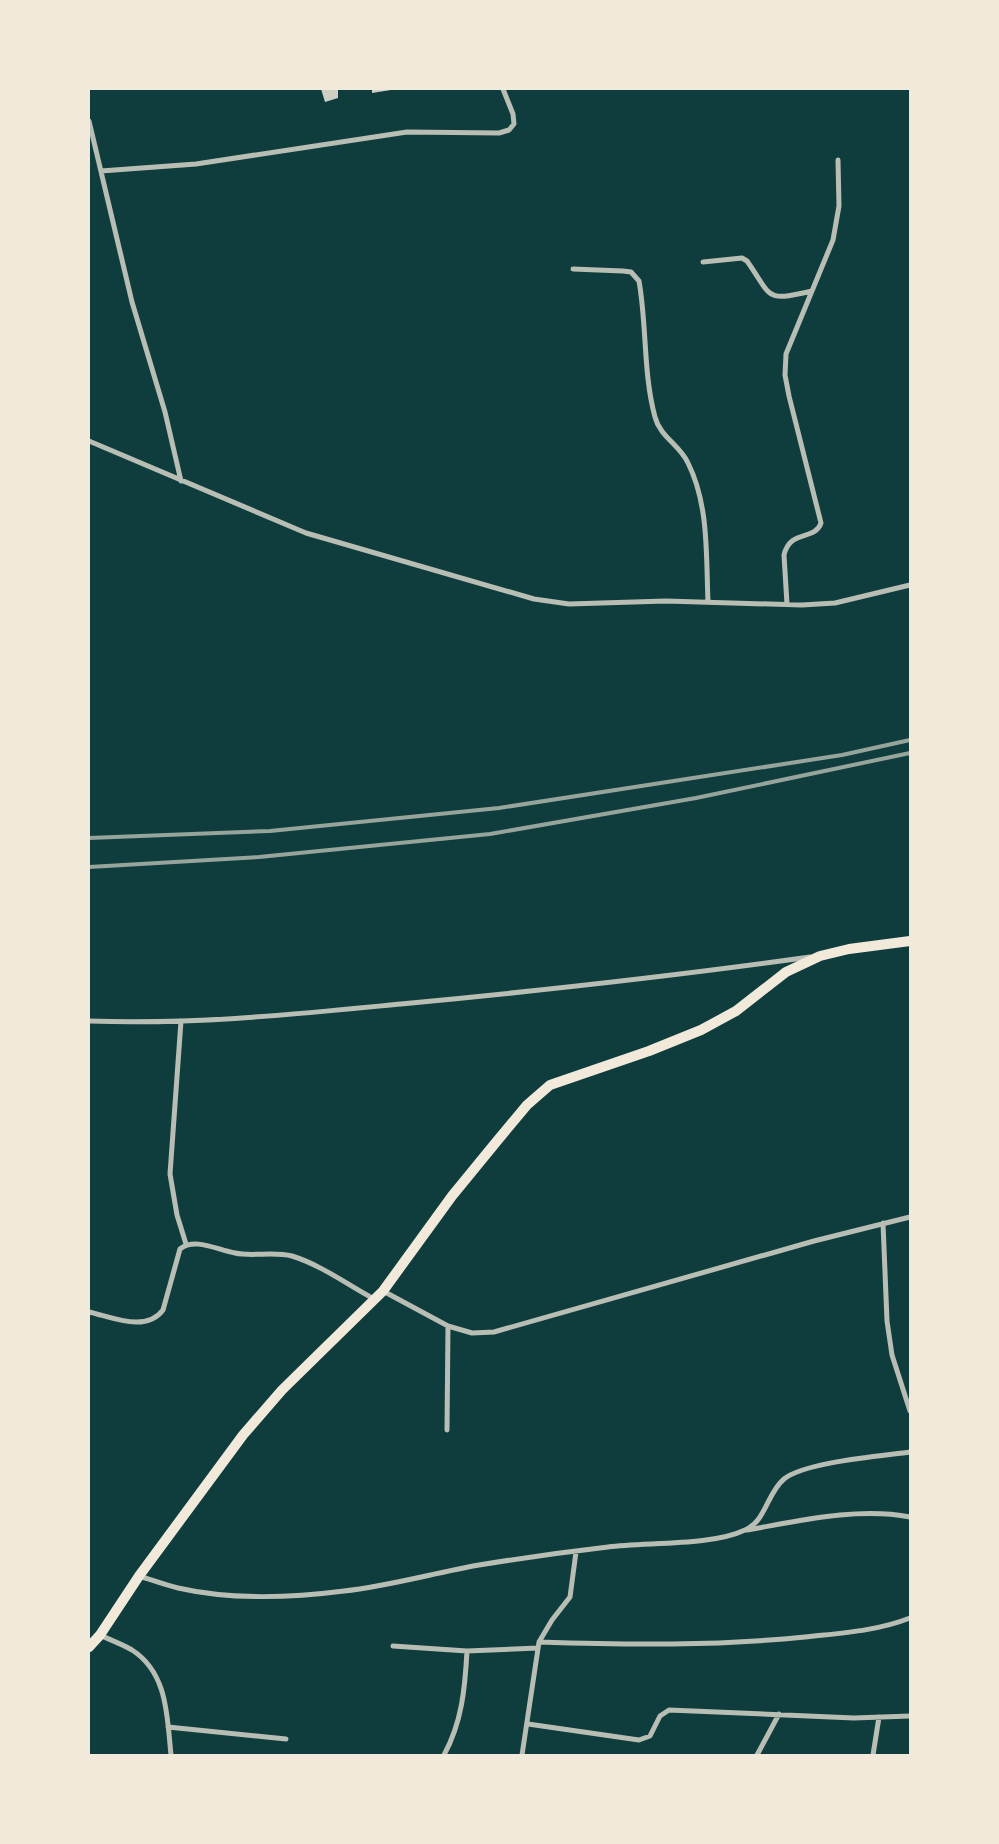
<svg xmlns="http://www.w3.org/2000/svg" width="999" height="1844" font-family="'Roboto Condensed',sans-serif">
<rect width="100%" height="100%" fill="#0f3d3e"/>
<path fill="#cfcfc3" d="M321 89H338V98L325 102Z
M372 89H391V90L372 93Z"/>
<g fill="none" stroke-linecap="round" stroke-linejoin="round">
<path stroke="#b8beb3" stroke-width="5" d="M89 121 132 302 165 412 181 481
M101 171 196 164 407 132 499 133 509 130 514 124 513 114 503 89
M703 262 742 258 747 261C773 298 764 302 812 291
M573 269 623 271 631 272 639 281C647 326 643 373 655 417 660 437 680 445 688 463 709 505 706 555 708 602
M89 441 306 533 534 599 569 604 666 601 802 605 835 603 910 585
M787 604 784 555C790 529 815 541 821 523L789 396 785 375 786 354 833 240 839 206 838 160
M89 1021C193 1025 297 1014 401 1004 538 991 674 976 810 957
M181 1021 170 1174 177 1215 186 1244
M883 1223 887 1321 892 1355 910 1411
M383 1291 448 1326 472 1333 494 1332 814 1241 910 1217
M89 1312C112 1317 146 1333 163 1310L180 1249C195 1237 217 1250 235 1253 253 1257 273 1251 292 1256 321 1265 348 1285 374 1299
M447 1430 448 1326
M747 1530C799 1521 857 1507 910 1517
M139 1576C152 1580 165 1585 178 1588 231 1600 290 1598 344 1591 389 1586 434 1573 479 1565 522 1558 565 1552 608 1547 646 1542 712 1546 745 1530 766 1521 767 1493 784 1479 805 1462 881 1456 910 1452
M100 1635C110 1640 122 1644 132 1650 168 1673 167 1717 171 1755
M539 1642C628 1645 716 1646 805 1637 841 1633 877 1631 910 1618
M393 1646 467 1651 538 1648
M528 1724 639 1740 650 1736 660 1716 669 1710 854 1718 910 1716
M168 1727 286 1739
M444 1755C462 1722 465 1688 467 1651
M522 1755 539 1642 552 1620 570 1597 576 1552
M757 1755 779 1714
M873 1755 879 1717"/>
<path stroke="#f1e9da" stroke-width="10" d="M89 1647 100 1635 139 1576 243 1435 282 1390 383 1291 452 1196 497 1141 527 1105 550 1085 649 1051 701 1030 736 1011 786 972 820 956 849 949 910 941"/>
<path stroke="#97a49c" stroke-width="4" d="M89 838 270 831 499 808 842 755 910 740
M89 867 259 857 490 834 696 798 910 753"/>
</g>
<rect width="999" height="1844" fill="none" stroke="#f1e9da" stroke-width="180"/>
</svg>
